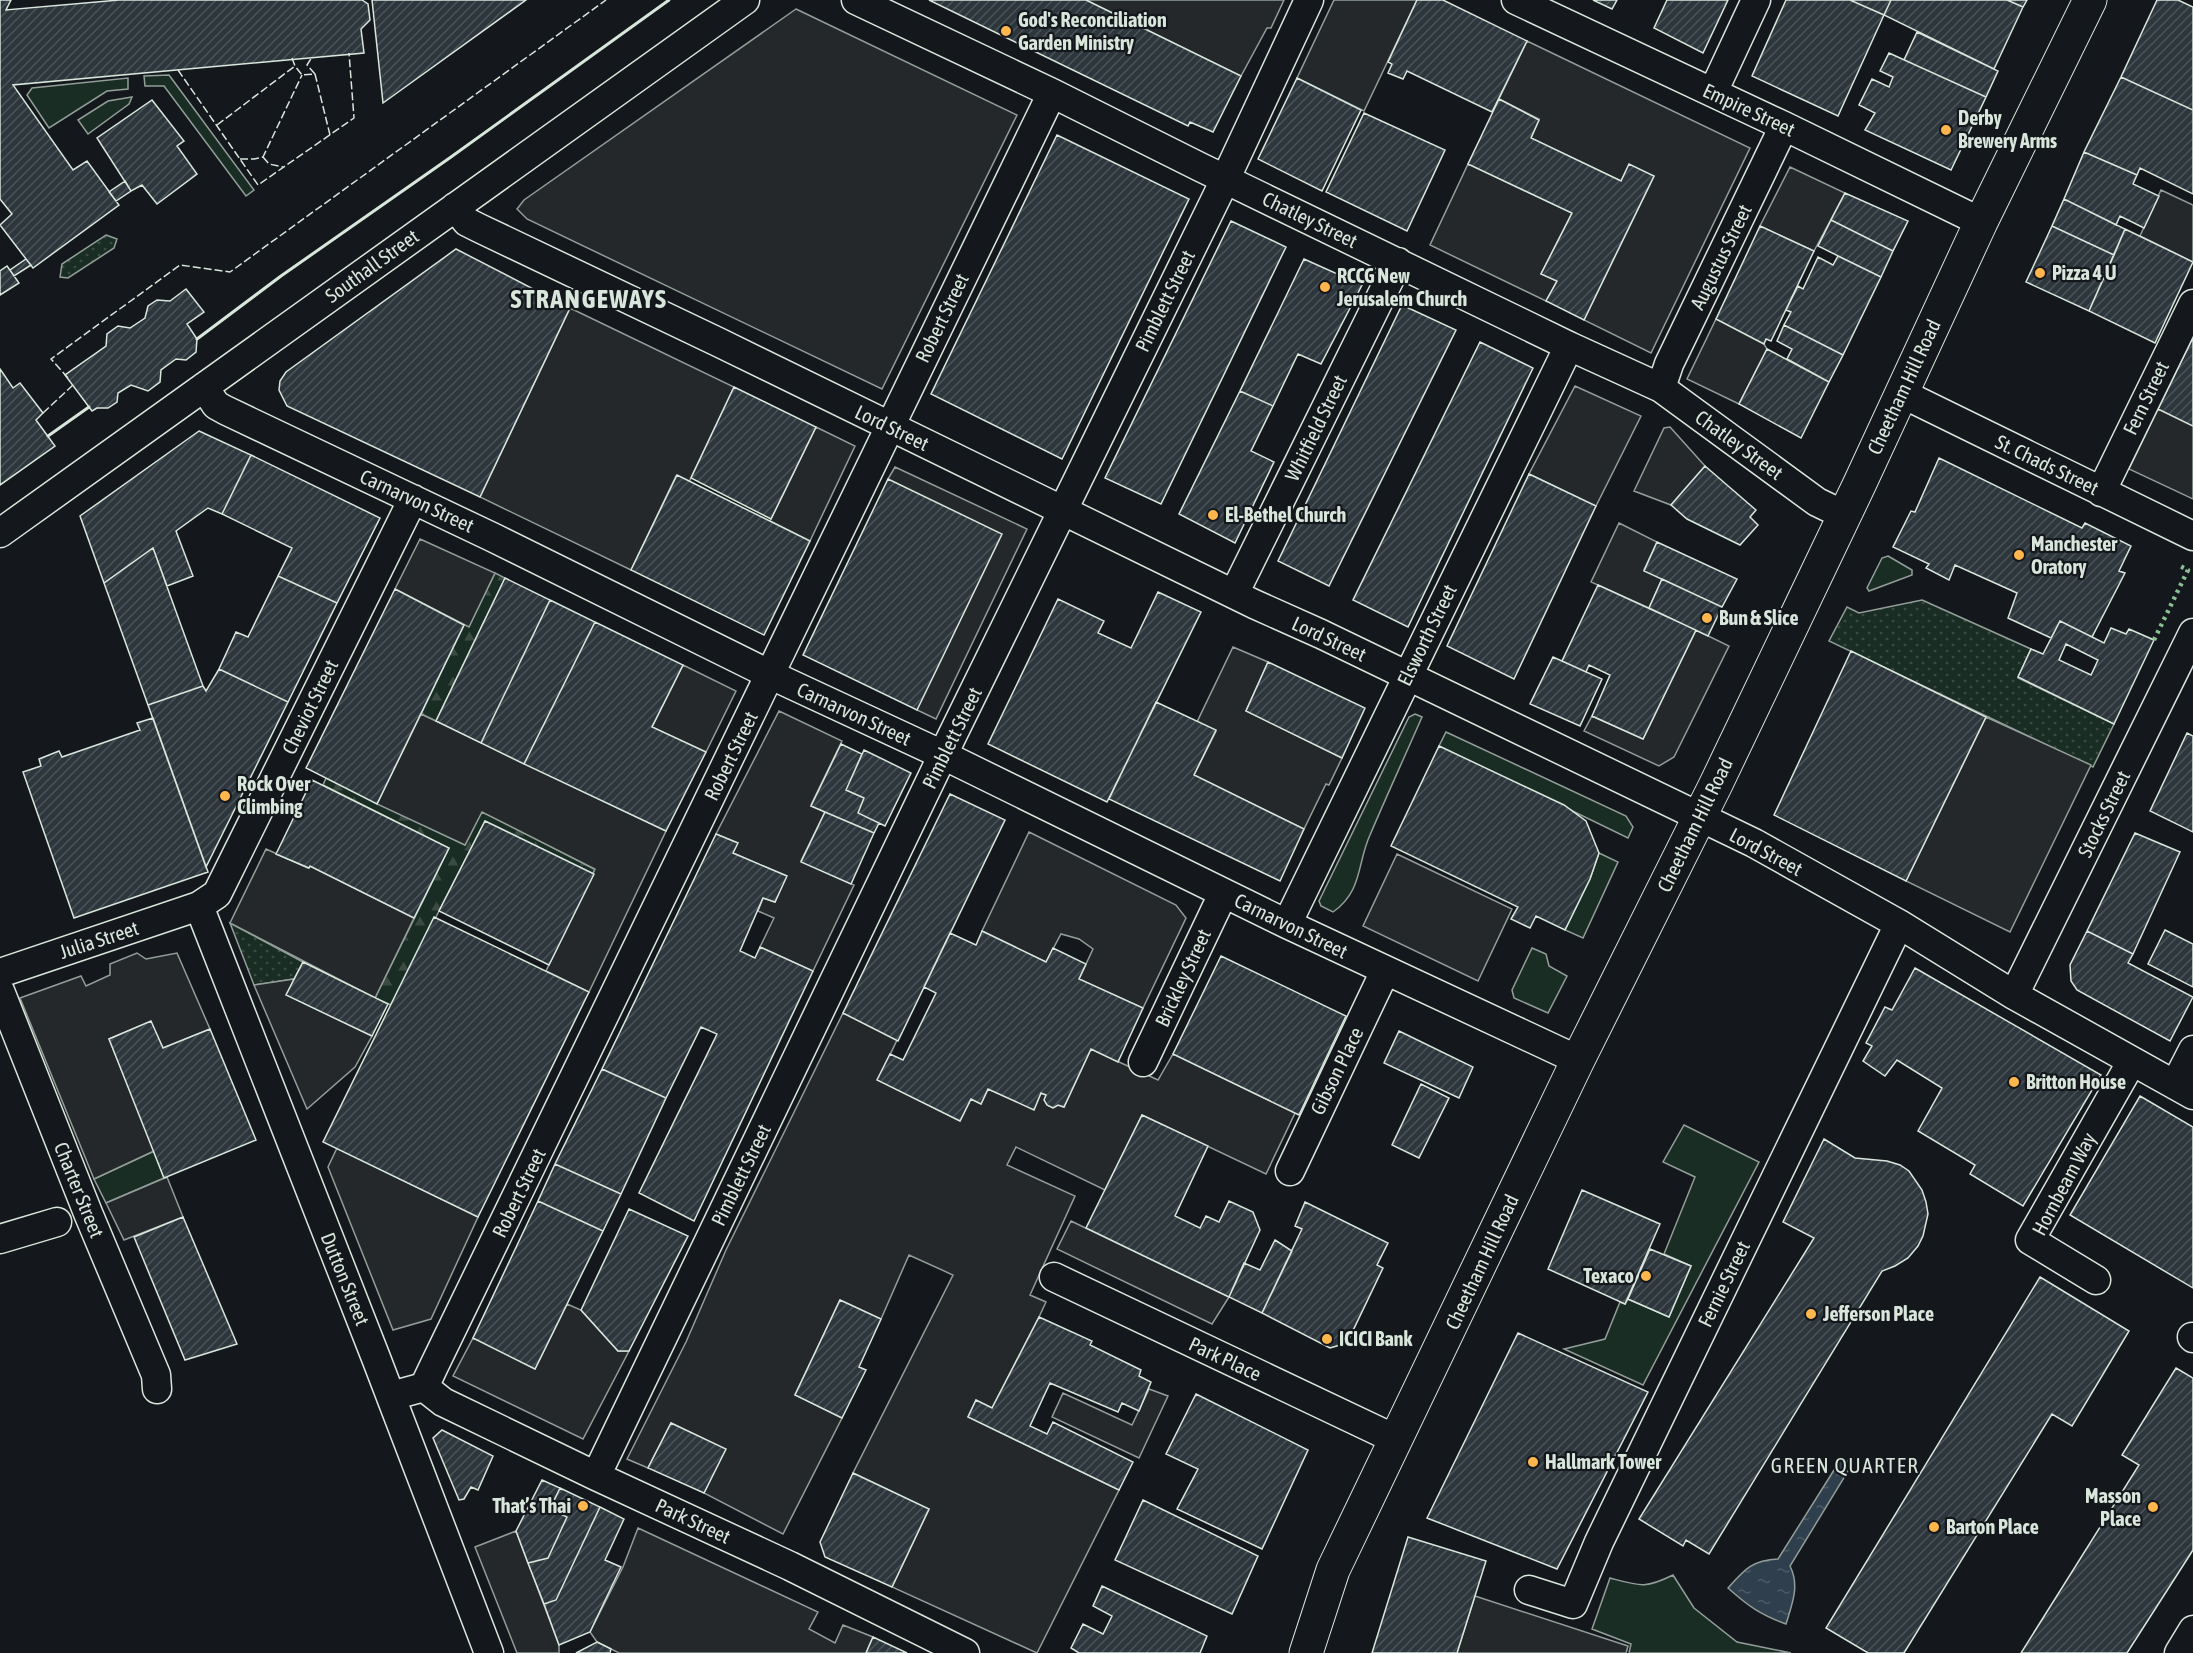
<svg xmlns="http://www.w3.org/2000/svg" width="2193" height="1653" font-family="'Asap Condensed',sans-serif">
<defs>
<pattern id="forest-firs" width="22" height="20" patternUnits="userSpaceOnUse" patternTransform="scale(1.5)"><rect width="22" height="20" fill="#1a2d24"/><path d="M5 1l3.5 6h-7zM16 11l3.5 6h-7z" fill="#3b4b43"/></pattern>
<pattern id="garden-dots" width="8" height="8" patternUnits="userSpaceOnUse" patternTransform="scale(1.5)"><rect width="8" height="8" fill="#1a2d24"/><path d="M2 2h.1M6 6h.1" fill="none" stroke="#3b4b43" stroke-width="1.8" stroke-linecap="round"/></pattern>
<pattern id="water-ripples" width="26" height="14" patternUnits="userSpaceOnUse" patternTransform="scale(1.5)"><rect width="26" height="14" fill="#2f3f4d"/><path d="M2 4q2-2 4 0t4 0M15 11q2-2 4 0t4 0" fill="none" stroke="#4c5b66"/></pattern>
<pattern id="building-hatch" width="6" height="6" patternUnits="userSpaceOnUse" patternTransform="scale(1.5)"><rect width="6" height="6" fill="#2c363c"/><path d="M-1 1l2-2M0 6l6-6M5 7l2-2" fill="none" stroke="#4a5358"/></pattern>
</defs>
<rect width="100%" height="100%" fill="#14181c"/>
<path fill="#1a2d24" stroke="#939e99" stroke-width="1.5" d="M169 75 254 190 246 196 164 86H145L144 76Z
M128 78V89L107 91 49 128 27 95 32 88Z
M132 97 129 104 88 134 78 120 108 101Z
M1888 556 1912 570V575L1869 591 1867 588 1882 558Z
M1415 714 1422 717C1405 756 1387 795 1370 835 1357 863 1363 891 1333 912L1321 906 1319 901 1409 717Z
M1446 732 1626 816 1633 827 1628 838 1439 746Z
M1599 853 1618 862 1583 938 1565 930 1590 879Z
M1532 948 1546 954 1549 966 1567 976 1548 1013 1514 998 1512 990Z
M1684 1125 1759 1162 1643 1385 1564 1349 1605 1339 1620 1302 1625 1304 1628 1299 1669 1317 1691 1266 1664 1254 1695 1177 1663 1162Z
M154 1151 164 1178 106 1203 94 1179Z
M1673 1575 1694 1608 1737 1642 1791 1653H1629L1631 1644 1592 1629 1610 1578C1640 1586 1645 1589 1673 1575Z"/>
<path fill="url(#forest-firs)" stroke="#939e99" stroke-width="1.5" d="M495 573 505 578 436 721 421 714 464 625 469 626Z
M326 778 465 845 482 811 596 870 594 874 485 821 391 1005 375 998 449 848 323 785Z"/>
<path fill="url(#garden-dots)" stroke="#939e99" stroke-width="1.5" d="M106 235 117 239 114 248 68 278 60 277 62 264Z
M1922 600 2031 649 2018 678 2114 724 2093 767 1829 641 1847 607 1859 613Z
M230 923 303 962 294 979 254 985Z"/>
<path fill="#24282b" stroke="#939e99" stroke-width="1.5" d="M1086 0H1284L1271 28H1267L1241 76Z
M1334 0H1417L1364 111 1297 78Z
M796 9 1017 115 882 389 527 219 517 209 524 200Z
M1527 41 1750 148 1651 353 1584 320 1654 176 1629 165 1621 181 1531 138 1539 119 1499 99Z
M1468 164 1572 213 1541 274 1557 281 1546 301 1430 245Z
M1790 167 1845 193 1814 251 1760 226Z
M2161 190 2193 205V262L2140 236Z
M570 308 734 387 689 482 676 476 631 570 480 497Z
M1716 319 1764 344 1767 349 1739 404 1687 379Z
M1575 386 1641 416 1596 506 1529 474Z
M2158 409 2193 426V499L2129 469Z
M816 427 855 446 810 541 770 521Z
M1670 427 1705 466 1671 505 1634 491 1664 428Z
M895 467 1027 529 936 719 917 710 888 479Z
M1619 523 1657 542 1644 570 1662 579 1649 608 1591 582Z
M420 539 495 573 469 627 395 589Z
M1696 630 1729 646 1674 757 1659 766 1584 731 1592 716 1643 739Z
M1233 647 1268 662 1246 711 1342 758 1329 785 1326 784 1304 829 1194 775 1216 731 1197 722Z
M683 665 736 691 706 752 652 727Z
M779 711 842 741 811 805 825 812 801 861 854 885 813 971 760 947 774 918 758 911 763 898 775 902 786 876 733 853 737 843 716 834Z
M421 714 666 831 589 992 546 971 595 869 482 812 465 845 377 804Z
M1986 717 2091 765 2010 932 1906 881Z
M1029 832 1176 905 1186 918 1143 1008 1079 979 1093 949 1079 939 1061 934 1046 962 982 931Z
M266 849 308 868 310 866 414 918 375 998 230 923Z
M1397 854 1512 909 1478 981 1363 926Z
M137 953 146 959 177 953 210 1029 163 1048 150 1022 109 1039 154 1151 94 1179 20 998 81 976 86 986 110 975V964Z
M294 979 287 995 372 1036 355 1067 307 1109 254 985Z
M843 1013 897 1040 878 1080 960 1121 971 1099 981 1104 988 1089 1034 1109 1041 1093 1049 1096 1045 1100 1047 1105 1053 1108 1058 1105 1064 1107 1091 1049 1158 1080 1173 1054 1295 1113 1266 1174 1142 1115 1105 1190 1016 1147 1007 1165 1075 1196 1030 1295 1046 1302 1039 1317 992 1408 976 1400 968 1417 1119 1490 1037 1653 892 1587 929 1509 853 1473 953 1275 909 1255 881 1319 840 1300 795 1395 842 1418 783 1534 704 1493 725 1449 671 1423 648 1468 627 1459 686 1342 726 1250Z
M337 1148 478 1217 431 1319 393 1330 328 1167Z
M167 1177 183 1217 124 1240 106 1203Z
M1071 1221 1229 1297 1212 1324 1057 1249Z
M567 1304 581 1310 618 1351H629L583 1439 453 1376 473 1338 535 1369Z
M1149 1389 1168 1396 1139 1458 1052 1417 1063 1393 1132 1425Z
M638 1528 818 1612 809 1629 835 1643 843 1625 873 1637 866 1653H619L597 1642 590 1632 623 1567Z
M516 1531 559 1645V1653H517L475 1547Z
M1475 1596 1628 1646 1626 1653H1457Z"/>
<path fill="url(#water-ripples)" stroke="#939e99" stroke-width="1.5" d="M1841 1459 1853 1463 1790 1566C1800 1586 1792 1604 1786 1624 1761 1615 1748 1606 1728 1588 1744 1570 1752 1560 1778 1559Z"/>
<path fill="url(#building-hatch)" stroke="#d8e6dc" stroke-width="1.5" fill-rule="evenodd" d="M0 0H11L6 10 119 0H362L368 4 370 20 361 29 364 53 13 85 73 170 87 161 119 205 33 268 0 225 12 214 0 199Z
M372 0H526L383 103Z
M929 0H1086L1241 76 1213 132 1190 122 1188 126Z
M1417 0H1443L1527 41 1492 112 1407 71 1403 79 1388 73 1392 64 1388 62Z
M1593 0H1617L1612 9Z
M1667 0H1728L1703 53 1654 28Z
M1786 0H1850L1884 15 1838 116 1752 76Z
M1850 0H1891L1884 15Z
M1891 0H2007L2023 7 1994 69 1884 15Z
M2007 0H2027L2023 7Z
M2157 0H2178L2193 7V110L2121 77Z
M1917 32 1998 71 1986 97 1904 60Z
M1889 53 1986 97 1951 170 1865 130 1875 113 1859 105 1872 79 1889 87 1893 77 1880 71Z
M2121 77 2193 110V194L2140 168 2137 175 2084 152Z
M1297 78 1361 110 1322 191 1258 159Z
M1499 99 1539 120 1531 138 1621 181 1629 164 1654 176 1584 320 1546 301 1557 281 1541 274 1572 213 1468 164Z
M152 100 184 141 177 146 197 174 157 204 142 185 131 191 97 138Z
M1364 113 1445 150 1407 231 1326 192Z
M1057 135 1189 199 1062 459 931 394Z
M2084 152 2137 175 2133 184 2159 196 2144 228 2120 216 2116 225 2064 199Z
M125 181 131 191 116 201 109 192Z
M1845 193 1908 221 1893 251 1831 220Z
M2064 199 2125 229 2114 255 2052 226Z
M1831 220 1893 251 1881 277 1818 246Z
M1231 221 1286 247 1161 504 1105 478Z
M1760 226 1814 251 1771 341 1766 339 1764 344 1716 319Z
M2052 226 2114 255 2089 311 2026 282Z
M2125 229 2193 262 2155 343 2089 311Z
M456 249 570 308 480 497 287 406 279 390 280 381 286 372Z
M1838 256 1881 277 1843 355 1784 325 1791 312 1786 310 1798 286 1803 289 1818 257 1833 265Z
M26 259 31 265 14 276 10 270Z
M1304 259 1362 285 1321 364 1298 354 1273 406 1240 391Z
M7 266 19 283 0 295V271Z
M186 289 204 312 187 324 197 339 196 352 186 360 176 359 161 370 160 382 148 391 131 385 118 393 117 402 108 408H97L92 411 65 375 106 346 107 334 118 326 130 328 145 318 148 306 157 300 170 301Z
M1402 305 1456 330 1329 586 1278 561Z
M1784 325 1843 355 1829 382 1787 359 1792 349 1777 341Z
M2193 337V426L2158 409Z
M1480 342 1533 368 1408 627 1353 600Z
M1767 349 1829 382 1801 438 1739 404Z
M0 369 13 388 20 383 43 413 36 420 55 446 0 485Z
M734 387 816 427 771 519 691 478Z
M1240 391 1273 406 1251 451 1274 462 1235 543 1179 514Z
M199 431 251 455 222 514 208 508 176 531 193 576 167 586 153 548 104 583 80 516Z
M251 455 380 518 337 603 278 576 292 548 222 514Z
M1939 458 2082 528 2085 523 2131 546 2119 571 2125 573 2092 637 2060 621 2051 638 2008 618 2017 593 1955 565 1949 580 1926 568 1929 564 1893 547 1911 511 1915 512Z
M1705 466 1756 510 1750 517 1758 525 1740 545 1687 519 1671 505Z
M1529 474 1596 506 1514 679 1447 646Z
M677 475 810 541 764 635 631 570Z
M888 479 1002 534 917 710 803 655Z
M1657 542 1737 579 1722 607 1644 571Z
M153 548 203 686 148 705 104 583Z
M278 576 337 603 288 702 219 669 236 632 248 637Z
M505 578 550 600 481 743 436 721Z
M1662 579 1722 607 1708 636 1649 608Z
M1598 585 1696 630 1643 739 1592 716 1610 675 1589 665 1586 672 1562 661Z
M395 589 464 625 377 804 306 768Z
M1158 592 1201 612 1107 802 988 744 1058 599 1104 621 1098 633 1131 648Z
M550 600 595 622 524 764 481 743Z
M2060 621 2104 643 2111 628 2126 634 2129 629 2154 640 2114 724 2018 677 2031 649 2043 654ZM2066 644 2098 660 2091 675 2059 660Z
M595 622 683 665 652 727 706 752 666 831 524 764Z
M1851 651 1986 717 1906 881 1774 815Z
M1553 657 1602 679 1580 726 1530 704Z
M1268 662 1365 708 1342 758 1246 711Z
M219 669 288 702 206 867 148 705 203 686 206 691Z
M1156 702 1216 730 1194 775 1304 829 1280 881 1109 799Z
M153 718 208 872 74 918 23 772 41 766 39 759 59 751 62 757 140 730 137 723Z
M2187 733 2193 736V832L2150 811Z
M841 744 862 754 846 790 864 798 858 813 879 823 874 833 811 806Z
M1439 746 1564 805 1586 821 1599 853 1590 879 1565 930 1536 916 1530 928 1511 919 1518 907 1391 846Z
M864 750 911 773 885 826 858 813 864 798 846 790Z
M312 780 449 848 414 918 310 866 309 868 276 854Z
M950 794 1005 820 898 1041 843 1013Z
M825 812 874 833 851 884 801 862Z
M485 821 594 874 549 965 439 911Z
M2135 833 2180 852 2133 954 2087 931Z
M716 834 738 843 733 853 787 876 775 902 763 898 740 951 755 958 760 947 813 971 694 1221 639 1193 717 1034 701 1027 666 1098 602 1069Z
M434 917 589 992 478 1217 323 1142Z
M2165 930 2193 944V987L2148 964Z
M982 931 1046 962 1053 948 1086 964 1079 979 1143 1008 1118 1062 1091 1049 1064 1107 1058 1105 1053 1108 1047 1105 1044 1100 1046 1095 1041 1093 1034 1110 988 1089 981 1104 971 1099 960 1121 877 1080 890 1054 903 1060 936 993 924 987 950 933 976 945Z
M2087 931 2133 954 2128 963 2193 997 2170 1041 2077 990 2071 981 2070 965Z
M1221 956 1346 1016 1299 1115 1173 1054Z
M303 962 388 1004 372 1036 286 995Z
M1915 968 2101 1075 2023 1206 1970 1174 1975 1165 1918 1131 1942 1088 1897 1060 1885 1076 1863 1061 1872 1046 1866 1043 1885 1007 1892 1010Z
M151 1021 163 1048 210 1029 256 1140 164 1178 109 1039Z
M1399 1031 1473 1067 1459 1098 1384 1063Z
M602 1069 666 1098 621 1194 555 1164Z
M1421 1084 1449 1098 1419 1158 1392 1145Z
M2140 1096 2193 1127V1288L2070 1215Z
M1142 1115 1208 1146 1175 1216 1200 1228 1206 1216 1219 1222 1229 1201 1253 1212 1260 1230 1229 1297 1086 1228Z
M1824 1139 1855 1158 1887 1161 1900 1165 1909 1171 1922 1190 1926 1202 1928 1214 1923 1236 1918 1246 1908 1258 1895 1266 1882 1271 1709 1554 1686 1540 1683 1546 1639 1519 1814 1238 1783 1222Z
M555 1164 621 1194 603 1231 538 1201Z
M1582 1190 1660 1224 1625 1304 1548 1269Z
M538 1201 603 1231 535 1369 473 1338Z
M1305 1202 1388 1243 1377 1265 1383 1268 1347 1343 1330 1348 1262 1313 1302 1229 1295 1226Z
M629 1209 688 1236 629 1351H618L581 1310Z
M183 1217 237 1344 185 1360 134 1237Z
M1275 1240 1292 1251 1262 1313 1229 1297 1244 1263 1260 1270Z
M1650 1249 1691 1266 1669 1317 1628 1299Z
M2040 1277 2129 1331 2072 1426 2052 1414 1904 1653H1868L1826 1628Z
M840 1300 881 1319 859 1367 866 1370 842 1418 795 1395Z
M1039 1317 1092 1341 1090 1345 1141 1370 1139 1376 1151 1382 1139 1411 1122 1403 1118 1412 1050 1383 1030 1426 1047 1434 1053 1422 1133 1462 1119 1490 968 1417 976 1400 992 1408Z
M1518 1333 1648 1392 1557 1569 1427 1518Z
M2176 1368 2193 1378V1550L2127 1653H2021L2139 1465 2122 1455Z
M1196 1394 1308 1450 1262 1549 1177 1509 1198 1469 1166 1454Z
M671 1423 726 1449 704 1493 648 1468Z
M442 1430 493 1456 478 1490 471 1487 464 1499 459 1500 433 1438Z
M853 1473 929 1509 892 1587 825 1557 820 1542Z
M542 1480 560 1488 550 1509 567 1517 548 1558 528 1563 516 1531Z
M560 1488 600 1507 556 1600 544 1604 528 1563 548 1558 567 1517 550 1509Z
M1143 1500 1258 1556 1232 1614 1115 1560Z
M600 1507 624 1519 605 1560 621 1567 590 1632 559 1645 544 1604 556 1600Z
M1408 1537 1486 1561 1457 1653H1372Z
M1102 1586 1207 1636 1200 1653H1079L1071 1648 1083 1624 1103 1634 1112 1616 1093 1606Z
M873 1637 907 1653H866Z
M597 1642 611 1649 610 1653H576Z"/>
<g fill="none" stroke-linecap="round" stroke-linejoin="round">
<g stroke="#d8e6dc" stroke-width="31">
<path id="street" d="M856 0 1052 93 1200 167 1569 346 1661 388 1817 502 1844 515
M1516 0 1784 126 1981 222
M1713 92 1756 0
M455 207 467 222 479 228 718 342 1254 604 1321 634 1754 843 1899 924 2014 995 2193 1095
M204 387 216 405 225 410 492 537 771 675 943 755 1287 924 1578 1060
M1661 388 1669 364 1784 126
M1901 393 2193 536
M2101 492 2193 304
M0 533 745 0
M1234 594 1398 262
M199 906 376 1358 489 1653
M1287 924 1569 346
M0 973 199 906 217 894 413 499
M0 991 88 1213 156 1375 157 1389
M2014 995 2193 633
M1143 1062 1223 894
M2175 1085 2193 1050
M1290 1171 1385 971
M0 1239 57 1222
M1054 1277 1397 1440
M2096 1280 2030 1240 2132 1061
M2192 1337 2193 1338
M424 1387 443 1402 596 1476 790 1566 965 1653
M391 1396 424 1387 434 1366 1052 93
M596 1476 951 738 1225 180 1309 0
M1529 1590 1573 1604 1599 1542 1899 924
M2179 1653 2193 1630"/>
</g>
<g stroke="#d8e6dc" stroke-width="35">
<path id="highway" d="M1306 1653 1333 1570 1578 1060 1716 784 1860 483 1981 222 2090 0"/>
</g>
<use href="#street" stroke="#14181c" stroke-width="28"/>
<use href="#highway" stroke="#14181c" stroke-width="33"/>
<path stroke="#8ac095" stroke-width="4.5" stroke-dasharray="3 4.5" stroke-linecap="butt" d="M2154 640 2188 570 2180 566"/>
<path stroke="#d8e6dc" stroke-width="1.5" stroke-dasharray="8 3" stroke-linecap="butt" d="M292 58 295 66 302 75 315 74 307 65 312 57
M178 70 258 185 354 118 349 53
M315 74 330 135
M217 125 295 66
M263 157 269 164 283 167
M240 159H254L263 157 302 75
M68 378 51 359 180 265 230 272 606 0
M43 413 73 385"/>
<path stroke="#d8e6dc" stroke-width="3" d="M197 339 281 276 451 157 669 0
M48 436 89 407"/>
</g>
<g fill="#ffb74d" stroke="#14181c" stroke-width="2">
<circle cx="1006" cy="31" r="6"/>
<circle cx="1946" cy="130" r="6"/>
<circle cx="2040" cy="273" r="6"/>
<circle cx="1325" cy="287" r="6"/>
<circle cx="1213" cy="515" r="6"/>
<circle cx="2019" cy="555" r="6"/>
<circle cx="1707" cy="618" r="6"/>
<circle cx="225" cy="796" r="6"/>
<circle cx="2014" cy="1082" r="6"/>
<circle cx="1646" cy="1276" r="6"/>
<circle cx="1811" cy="1314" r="6"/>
<circle cx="1327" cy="1339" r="6"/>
<circle cx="1533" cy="1462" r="6"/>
<circle cx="583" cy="1506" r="6"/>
<circle cx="2153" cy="1507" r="6"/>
<circle cx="1934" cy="1527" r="6"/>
</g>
<g text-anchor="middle" stroke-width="4.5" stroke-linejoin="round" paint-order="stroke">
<g font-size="20" font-weight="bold" fill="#d8e6dc" stroke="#14181c" text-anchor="start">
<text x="1018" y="27">God's Reconciliation<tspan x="1018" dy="23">Garden Ministry</tspan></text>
<text x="1958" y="125">Derby<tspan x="1958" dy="23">Brewery Arms</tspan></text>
<text x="2052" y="280">Pizza 4 U</text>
<text x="1337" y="283">RCCG New<tspan x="1337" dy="23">Jerusalem Church</tspan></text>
<text x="1225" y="522">El-Bethel Church</text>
<text x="2031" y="551">Manchester<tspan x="2031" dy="23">Oratory</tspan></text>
<text x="1719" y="625">Bun &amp; Slice</text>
<text x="237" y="791">Rock Over<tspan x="237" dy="23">Climbing</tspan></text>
<text x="2026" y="1089">Britton House</text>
<text x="1634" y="1283" text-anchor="end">Texaco</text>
<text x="1823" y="1321">Jefferson Place</text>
<text x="1339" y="1346">ICICI Bank</text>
<text x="1545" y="1469">Hallmark Tower</text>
<text x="2141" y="1503" text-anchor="end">Masson<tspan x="2141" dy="23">Place</tspan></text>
<text x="571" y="1513" text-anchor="end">That’s Thai</text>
<text x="1946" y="1534">Barton Place</text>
</g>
<g font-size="20" fill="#d8e6dc" stroke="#14181c">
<text transform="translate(1749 110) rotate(25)" y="7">Empire Street</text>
<text transform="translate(1310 220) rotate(26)" y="7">Chatley Street</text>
<text transform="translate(1721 257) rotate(-64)" y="7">Augustus Street</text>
<text transform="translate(372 266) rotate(-36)" y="7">Southall Street</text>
<text transform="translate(1165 301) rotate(-64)" y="7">Pimblett Street</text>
<text transform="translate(942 318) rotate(-64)" y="7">Robert Street</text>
<text transform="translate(1904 387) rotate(-65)" y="7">Cheetham Hill Road</text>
<text transform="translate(2146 398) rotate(-64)" y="7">Fern Street</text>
<text transform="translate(892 428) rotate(26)" y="7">Lord Street</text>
<text transform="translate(1316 428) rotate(-64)" y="7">Whitfield Street</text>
<text transform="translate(1739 445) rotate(36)" y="7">Chatley Street</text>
<text transform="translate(2047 465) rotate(26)" y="7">St. Chads Street</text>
<text transform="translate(417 501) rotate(25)" y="7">Carnarvon Street</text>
<text transform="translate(1427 635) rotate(-64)" y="7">Elsworth Street</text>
<text transform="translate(1329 639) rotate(25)" y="7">Lord Street</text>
<text transform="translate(310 707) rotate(-64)" y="7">Cheviot Street</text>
<text transform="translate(854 714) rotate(25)" y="7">Carnarvon Street</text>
<text transform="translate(952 738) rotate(-64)" y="7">Pimblett Street</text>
<text transform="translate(731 756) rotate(-64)" y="7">Robert Street</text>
<text transform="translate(2104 814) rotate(-64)" y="7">Stocks Street</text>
<text transform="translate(1695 825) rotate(-64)" y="7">Cheetham Hill Road</text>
<text transform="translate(1766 852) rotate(28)" y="7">Lord Street</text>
<text transform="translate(1291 926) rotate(26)" y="7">Carnarvon Street</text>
<text transform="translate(99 940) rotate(-18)" y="7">Julia Street</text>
<text transform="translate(1183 978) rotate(-65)" y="7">Brickley Street</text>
<text transform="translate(1337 1071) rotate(-64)" y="7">Gibson Place</text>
<text transform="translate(741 1175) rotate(-64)" y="7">Pimblett Street</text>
<text transform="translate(2064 1184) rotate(-62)" y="7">Hornbeam Way</text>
<text transform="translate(79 1190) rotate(68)" y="7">Charter Street</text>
<text transform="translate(519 1193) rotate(-64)" y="7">Robert Street</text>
<text transform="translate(1482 1262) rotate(-65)" y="7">Cheetham Hill Road</text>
<text transform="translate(345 1279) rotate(68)" y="7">Dutton Street</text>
<text transform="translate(1724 1284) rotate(-64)" y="7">Fernie Street</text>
<text transform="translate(1225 1359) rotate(25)" y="7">Park Place</text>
<text transform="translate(693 1521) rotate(25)" y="7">Park Street</text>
</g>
<g font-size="21" letter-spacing="1.5" fill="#d8e6dc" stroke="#14181c">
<text x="1845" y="1473">GREEN QUARTER</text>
</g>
<g font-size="26" font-weight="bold" letter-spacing="1.5" fill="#d8e6dc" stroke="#14181c">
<text x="589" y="308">STRANGEWAYS</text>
</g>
</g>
</svg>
